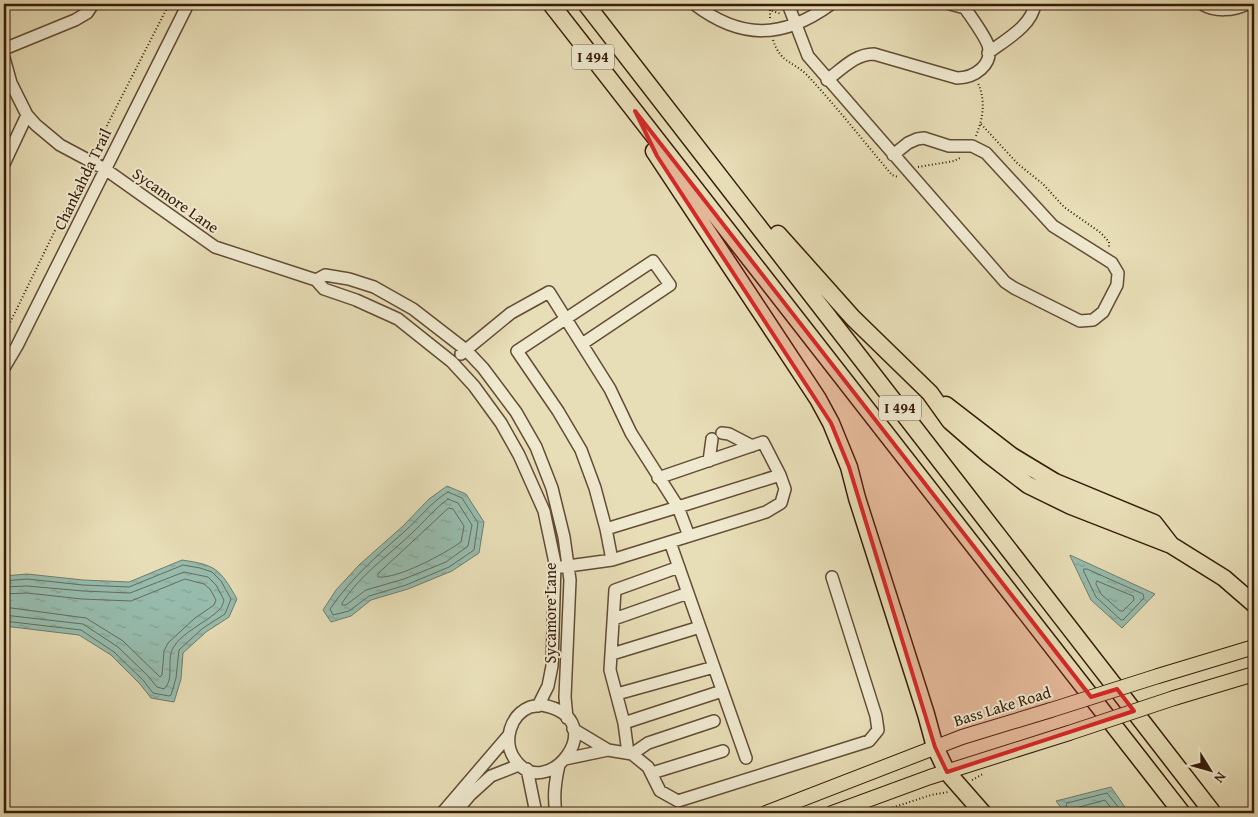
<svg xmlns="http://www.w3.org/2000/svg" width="1258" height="817" font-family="'Gentium Book Plus',serif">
<defs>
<pattern id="water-ripples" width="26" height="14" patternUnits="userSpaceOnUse" patternTransform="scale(1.25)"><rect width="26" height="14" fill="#97bcae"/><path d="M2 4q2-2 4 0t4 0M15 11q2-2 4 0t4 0" fill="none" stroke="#83a194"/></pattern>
</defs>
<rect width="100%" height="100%" fill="#e7ddb6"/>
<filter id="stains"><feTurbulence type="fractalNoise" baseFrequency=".004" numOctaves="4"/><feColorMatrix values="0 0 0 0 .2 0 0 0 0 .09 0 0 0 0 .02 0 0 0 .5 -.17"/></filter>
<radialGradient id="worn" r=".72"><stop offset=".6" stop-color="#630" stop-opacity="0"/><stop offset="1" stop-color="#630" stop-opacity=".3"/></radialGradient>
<path fill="url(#water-ripples)" stroke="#707c6c" d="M447 486 466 494 484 522 479 553 452 571 408 589 371 600 351 616 331 622 323 610 336 590 359 565 403 526 429 499Z
M1070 556V555L1155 594 1122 628 1091 600Z
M182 560C216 565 220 569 237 599L229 617 206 632 183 653 181 679 174 702 151 698 140 684 111 655 79 635 4 626V576L27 574 83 580 129 582Z
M1111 787 1129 813H1065L1056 801Z"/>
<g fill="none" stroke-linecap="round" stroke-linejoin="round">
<path stroke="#666c5b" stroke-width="1" d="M448 492 462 498 478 523 474 550 449 567 406 585 369 596 349 611 333 615 330 609C351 578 378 555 405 531 420 518 431 502 448 492Z
M448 499 458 503 472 525 468 546 446 562 404 579 366 590 346 605H342V603C360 575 388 556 411 534 424 522 434 509 448 499Z
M449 508 453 509 464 526 461 542C444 554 398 579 378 577V574Z
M1084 569H1087L1143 594 1144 598 1123 620H1121L1096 597 1084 572Z
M4 581 27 579 83 585 129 587 183 565 200 568 212 572 221 581 231 599 225 614 203 628 179 650 176 678 171 695 169 696 153 693 143 680 114 652 81 630 4 621
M1097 581 1133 596 1134 600 1123 611H1120L1101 594 1096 584Z
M4 587 27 586 83 591 130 593 184 572 208 577 216 585 224 600C223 603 222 608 219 610 207 622 182 632 173 648 166 660 175 679 164 689L157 687 148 676 118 647 83 624 4 615
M4 594 27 593 82 599 131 601 185 579 204 584 210 589 216 600 214 605 195 618 168 643 164 651 162 675 160 677 123 641 86 618 4 607
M1068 813 1066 806 1067 803 1107 793 1123 813
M1075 813 1076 808 1105 800 1115 813"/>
<g stroke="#624c34" stroke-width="14">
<path id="minor" d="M694 4C741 40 783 39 831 4
M788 4 808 56 909 172 1005 282 1014 288 1080 321 1093 320 1103 312 1117 285 1118 273 1112 263 1053 226 986 153 972 146H949L924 138 917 139 908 143 893 155
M950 4 965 8
M1202 4C1215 12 1233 11 1247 4
M4 49 75 20 87 13 93 4
M988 53C1005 40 1032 26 1035 4
M4 58 11 83 27 115 36 125 60 145 105 169 215 247 316 280 324 289 356 300 398 319 452 362 474 386 501 423 519 455 544 511 555 563 552 666 548 686 538 706
M827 80C842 69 855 54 874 54L957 78C974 78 994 65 988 45 984 34 969 14 962 4
M4 164 27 115
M316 280 325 275 349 279 374 287 413 309 466 350 483 368 516 412 536 447 552 488 564 537 570 580 565 697 567 718
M582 344 670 285 653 261 517 351 558 411 581 450 595 488 606 529
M461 354 511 313 549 292 610 389 631 433 678 507 606 529 612 560 561 567
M4 368 17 346 188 4
M722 433 729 434 752 446
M709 461 712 439
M658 478 763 442 780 475 678 507 689 536
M670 542 746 758
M612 560 766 512 781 503 785 489 780 475
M614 619 688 593
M612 654 700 627
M617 694 714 667
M542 705C616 719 545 807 514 758 503 741 510 715 530 707 534 706 538 706 542 705Z
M624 723 610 670 615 590 679 567
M573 729 608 750
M628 753 624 723 722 691
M632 754 648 743 714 721
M565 759 608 750 632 754 648 767 660 791 678 801 869 741 878 730 876 716 832 577
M527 769 536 813
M652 773 723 751
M442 813 508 736
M455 813 470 795 491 776 519 765
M556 813C553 796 555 782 559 765"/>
</g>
<g stroke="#361c08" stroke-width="16">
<path id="major" d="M1158 676 1254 647
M1174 698 1254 674
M766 813 962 737 1051 710
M832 813 930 777 1069 733"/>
</g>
<g stroke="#361c08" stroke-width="19">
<path id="highway" d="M551 4 1182 813
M586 4 1213 813
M654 151 818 399 831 423 849 467 857 498 926 714 935 747 947 772 983 813
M778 234 853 318 930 393 950 421 989 455 1028 485 1071 506 1171 545 1224 578 1254 604
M946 405 1012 456 1055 482 1154 523 1171 545"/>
</g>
<path stroke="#361c08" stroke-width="2" stroke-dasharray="1 2.5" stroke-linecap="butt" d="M764 4 770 10 781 14
M770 10V18
M773 40C781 64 793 61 807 75 837 107 864 142 892 175L898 177
M981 124 1018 164 1043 184 1064 207 1101 233 1109 242V247
M976 136C983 118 986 102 978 83
M94 151 169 4
M918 167 954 161 962 157
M4 335 84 171
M972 780 983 774
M876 813 931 795 948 792"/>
<use href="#minor" stroke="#efe9d0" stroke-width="11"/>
<use href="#major" stroke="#e7ddb6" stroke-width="14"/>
<use href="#highway" stroke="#e7ddb6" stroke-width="16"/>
<g stroke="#361c08" stroke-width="16" stroke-linecap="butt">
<path id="major-bridge" d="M1051 710 1158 676
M1069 733 1174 698"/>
</g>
<use href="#major-bridge" stroke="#e7ddb6" stroke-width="14"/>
</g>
<path fill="#d62828" fill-opacity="0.2" stroke="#d62828" stroke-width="4" stroke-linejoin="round" d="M635 111 1091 697 1117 689 1134 711 947 772 935 747 849 467 831 423 657 156Z"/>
<g text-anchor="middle" stroke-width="4" stroke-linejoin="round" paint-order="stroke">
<g fill="#efe9d0" stroke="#6e5a44" stroke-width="1">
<rect x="572" y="44.5" width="42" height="25" rx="4"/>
<rect x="879" y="395.5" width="42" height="25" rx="4"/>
</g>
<g font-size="15" font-weight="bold" fill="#361c08">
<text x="593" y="62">I 494</text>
<text x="900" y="413">I 494</text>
</g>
<g font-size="16" fill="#361c08" stroke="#efe9d0">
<text transform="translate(82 179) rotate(-64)" y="6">Chankahda Trail</text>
<text transform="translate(176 200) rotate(35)" y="6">Sycamore Lane</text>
<text transform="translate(550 613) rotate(-90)" y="6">Sycamore Lane</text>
<text transform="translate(1002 706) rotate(-17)" y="6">Bass Lake Road</text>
</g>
</g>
<rect width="1258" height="817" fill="none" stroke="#e7ddb6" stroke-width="20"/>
<rect x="5" y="5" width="1248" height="807" fill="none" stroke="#361c08" stroke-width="2.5"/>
<rect x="10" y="10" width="1238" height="797" fill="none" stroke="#361c08"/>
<g transform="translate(1210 770) rotate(127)" stroke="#efe9d0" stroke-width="4" paint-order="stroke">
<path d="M0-4L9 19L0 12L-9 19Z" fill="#361c08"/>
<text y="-8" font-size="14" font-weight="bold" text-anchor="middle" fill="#361c08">N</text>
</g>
<rect width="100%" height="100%" filter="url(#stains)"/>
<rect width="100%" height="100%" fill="url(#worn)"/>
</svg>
